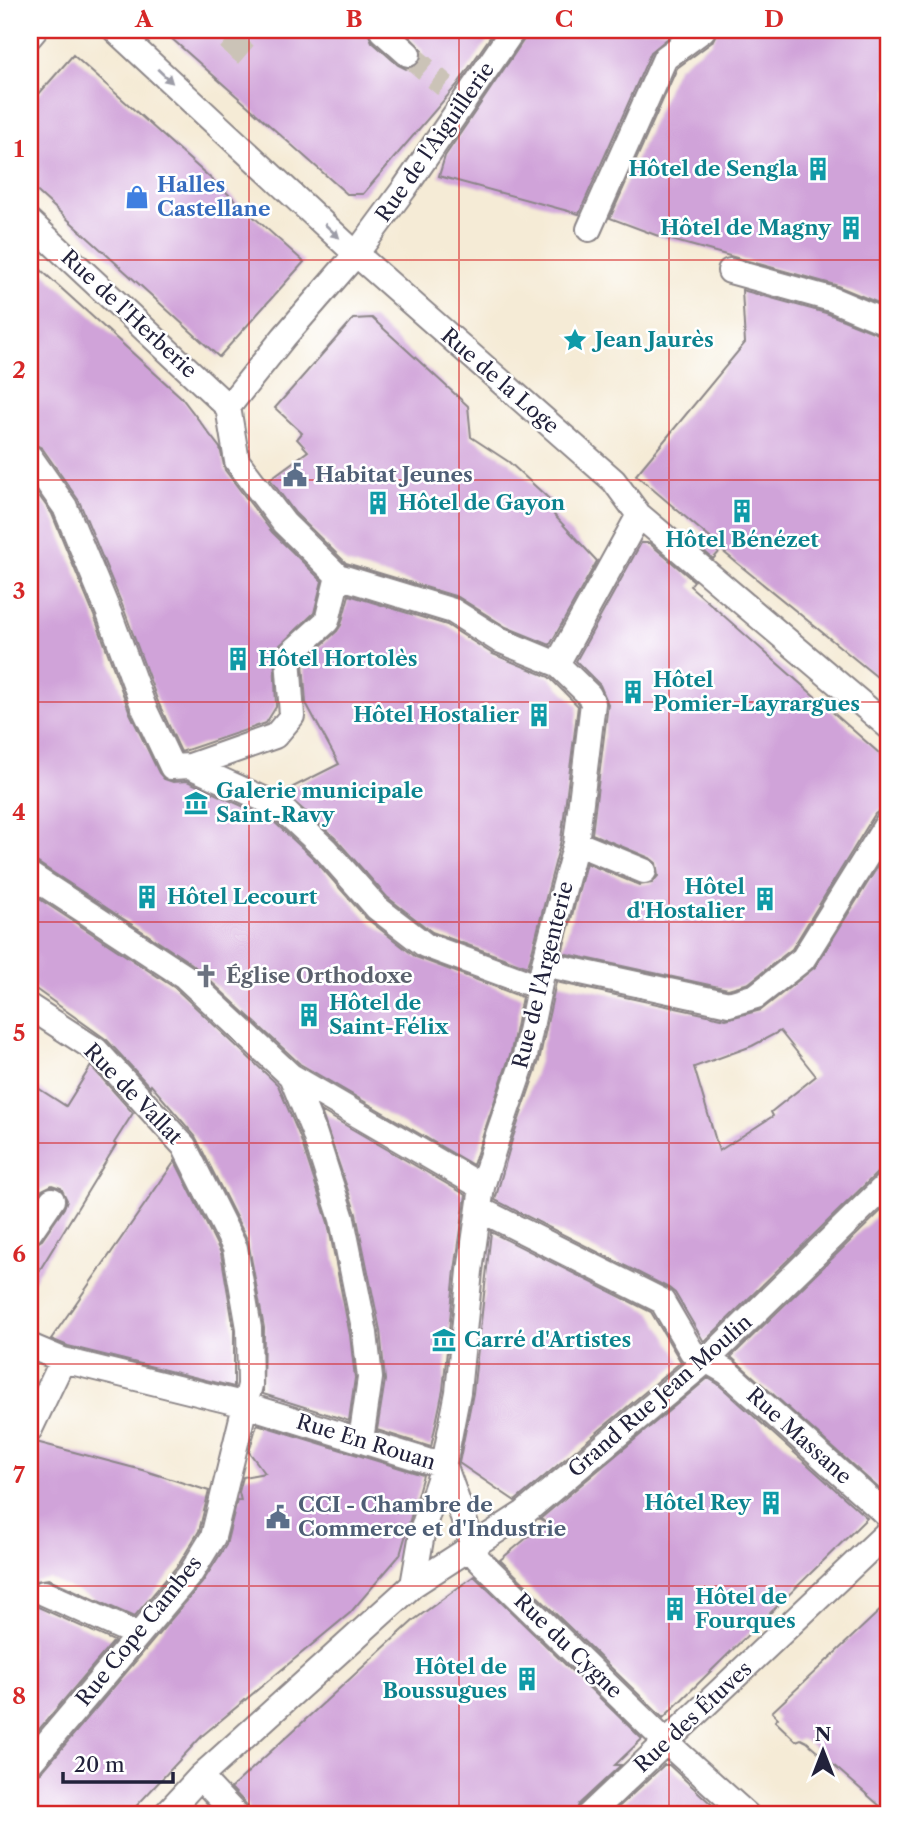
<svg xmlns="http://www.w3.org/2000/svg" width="918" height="1845" font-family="'Libre Caslon Text',serif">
<rect width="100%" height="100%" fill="#fff"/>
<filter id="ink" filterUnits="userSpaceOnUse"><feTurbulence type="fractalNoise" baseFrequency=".0143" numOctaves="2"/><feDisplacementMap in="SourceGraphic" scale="14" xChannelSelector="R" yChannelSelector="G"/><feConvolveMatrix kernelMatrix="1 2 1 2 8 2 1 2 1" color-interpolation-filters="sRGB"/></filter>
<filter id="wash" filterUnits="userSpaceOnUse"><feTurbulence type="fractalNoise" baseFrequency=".00686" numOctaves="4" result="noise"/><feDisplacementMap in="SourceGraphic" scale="28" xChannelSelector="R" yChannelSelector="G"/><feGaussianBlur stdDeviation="1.57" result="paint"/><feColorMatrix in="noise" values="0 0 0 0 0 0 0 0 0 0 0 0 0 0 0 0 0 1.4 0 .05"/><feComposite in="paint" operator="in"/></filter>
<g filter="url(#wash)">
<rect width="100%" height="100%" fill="#f5ebd6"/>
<g id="blocks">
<path fill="#d0a3d9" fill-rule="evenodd" d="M162 30H367L372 42 398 65 406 69 419 64 422 58V50L403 30H495L457 85 363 194H347Z
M528 30H678L651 52 579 214 439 176 445 156 525 38Z
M718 30H888V307L835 285 661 237 610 218 677 68 712 42Z
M73 55 304 262 219 357 30 185V104Z
M30 260 181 397 220 448 225 470 272 532 322 581 314 613 274 651 276 707 266 723 181 752 158 702 123 607 79 501 42 448 30 442Z
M742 290 826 313 888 338V686L721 550 713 559 695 543H716L636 475 745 343Z
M372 318 468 406 471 437 509 462 559 508 554 515 597 561 550 645 506 627 458 597 346 563 295 513 270 479 308 451 297 439 302 433 275 408 353 319Z
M30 483 52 514 95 618 130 713 159 773 164 779 173 782 187 781 271 819 314 859 366 918 416 957 522 997 511 1052 473 1165 300 1064 192 964 38 863 30 860Z
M641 543H649L694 581 690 586 888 761V807L882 809 875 814 792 949 749 983 728 989 562 953 586 863 639 885 652 883 658 876 656 863 650 858 592 834 608 704 600 685 576 661Z
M349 595 447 625 493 654 549 677 578 706 561 840 528 967 432 932 387 897 335 838 283 792 339 764 306 703 303 662 337 631 341 625Z
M888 850V1169L878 1172 704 1342 675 1293 669 1288 495 1200 512 1140 539 1061 556 982 726 1019 761 1010 815 967ZM780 1031 816 1076 771 1112 773 1116 719 1151 694 1067 752 1046Z
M38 898 175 988 278 1085 300 1137 328 1223 350 1335 355 1378 349 1421 263 1394 264 1328 248 1241 195 1136 151 1085 150 1087 107 1040 30 985V912Z
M91 1066 133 1113 114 1143 116 1145 30 1286V1247L42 1240 64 1208 67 1200 61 1188 52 1185 40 1191 30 1206V1083L66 1106Z
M321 1111 466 1195 455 1270 443 1390 431 1447 377 1430 385 1380 380 1330 356 1214Z
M175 1161 221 1253 234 1329V1387L68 1346 51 1339Z
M888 1204V1493H884L731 1357Z
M491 1232 651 1312 681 1362 515 1501 459 1463 473 1393Z
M708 1378 718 1384 867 1518 663 1718 500 1560 546 1522 540 1519Z
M257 1424 423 1475 400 1555 350 1613 203 1735 128 1815H30V1778L41 1773 202 1583 226 1545 237 1500 241 1501 239 1492 243 1477 265 1473 249 1452Z
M36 1442 142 1470 209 1491 199 1531 179 1564 134 1617 49 1579 36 1581 30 1591V1444Z
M474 1576 642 1739 615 1765H621L579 1804 575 1815H250L247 1805 231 1788 414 1620Z
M30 1596 38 1607 114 1641 30 1740Z
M888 1603V1813L807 1742 801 1739 796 1741 775 1721 778 1718 772 1712Z
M664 1765H669L723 1815H610Z"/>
</g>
</g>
<g filter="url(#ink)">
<use href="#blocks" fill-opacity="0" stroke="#8c8688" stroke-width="2"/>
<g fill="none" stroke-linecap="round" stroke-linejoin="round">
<path stroke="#cbc3b7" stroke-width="24" stroke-dasharray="24 12" stroke-linecap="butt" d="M408 54 445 86
M229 56 251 30"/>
<g stroke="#8c8688" stroke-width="28">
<path id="pedestrian" d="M115 30 356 254 614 481 639 515 888 726
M382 31 408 54
M30 36 35 30
M30 222 228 407
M589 229 665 58 703 30
M730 271 831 299 888 323
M228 407 284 337 356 254 404 189 513 30
M228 407 237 461 284 523 338 576 453 611 499 640 557 664
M30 457 65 507 109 613 144 708 172 767 190 766 279 806 325 849 377 908 425 945 539 987
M190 766 275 736 292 716 288 656 327 621 338 576
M576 843 644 871
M30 875 184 976 291 1076 482 1187
M544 964 729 1004 756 996 803 959 888 822
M30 1007 96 1050 184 1146 235 1248 249 1328 250 1385 213 1537 191 1573 30 1763
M291 1076 314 1132 342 1219 365 1333 370 1378 361 1440
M479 1209 662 1301 692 1352 727 1372 888 1516
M30 1232 52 1200
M30 1346 63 1360 246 1405 427 1461 444 1464 478 1559 666 1742 747 1815
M30 1429 63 1360
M413 1585 423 1528 444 1464 458 1392 470 1271 482 1187 498 1135 525 1056 544 964 576 843 593 703 589 695 557 664 639 515
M44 1593 138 1635
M200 1777 236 1815
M165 1815 200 1777 413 1585 524 1513 707 1360 888 1183
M589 1815 888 1532"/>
</g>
<use href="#pedestrian" stroke="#fff" stroke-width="24"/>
</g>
<defs><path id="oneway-solid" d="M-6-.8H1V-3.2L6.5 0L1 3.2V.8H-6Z" transform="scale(1.75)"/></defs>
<g fill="#9c9ca7">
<use href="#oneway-solid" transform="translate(165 76) rotate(43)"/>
<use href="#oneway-solid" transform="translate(332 231) rotate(43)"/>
</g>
</g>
<path fill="none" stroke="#d62828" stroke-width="2" stroke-opacity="0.55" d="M249 30V1815M459 30V1815M669 30V1815M30 260H888M30 480H888M30 702H888M30 922H888M30 1143H888M30 1364H888M30 1586H888"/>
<defs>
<g id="building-bare" transform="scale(1.89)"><path d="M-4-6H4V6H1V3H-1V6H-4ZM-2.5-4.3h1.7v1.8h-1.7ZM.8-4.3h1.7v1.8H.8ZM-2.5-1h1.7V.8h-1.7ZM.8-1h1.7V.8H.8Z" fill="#0f9aa8" stroke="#fff" stroke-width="2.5" paint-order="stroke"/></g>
<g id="shop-bare" transform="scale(1.89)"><path d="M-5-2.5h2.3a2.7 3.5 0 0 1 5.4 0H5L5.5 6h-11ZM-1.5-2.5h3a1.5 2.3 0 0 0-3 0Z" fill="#3f7fe0" stroke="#fff" stroke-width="2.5" paint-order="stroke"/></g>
<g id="sight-bare" transform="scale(1.89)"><path d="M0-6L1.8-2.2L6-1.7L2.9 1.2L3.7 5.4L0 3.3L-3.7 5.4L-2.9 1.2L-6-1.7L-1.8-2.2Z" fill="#0f9aa8" stroke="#fff" stroke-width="2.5" paint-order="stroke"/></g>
<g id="civic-bare" transform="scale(1.89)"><path d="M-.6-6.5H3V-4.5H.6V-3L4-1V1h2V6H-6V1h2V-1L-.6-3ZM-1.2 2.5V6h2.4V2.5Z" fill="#5c6f8a" stroke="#fff" stroke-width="2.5" paint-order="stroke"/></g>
<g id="museum-bare" transform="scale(1.89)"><path d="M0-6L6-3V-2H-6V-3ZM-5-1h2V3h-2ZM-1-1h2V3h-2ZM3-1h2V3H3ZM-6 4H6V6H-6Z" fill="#0f9aa8" stroke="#fff" stroke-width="2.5" paint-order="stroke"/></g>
<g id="church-bare" transform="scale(1.89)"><path d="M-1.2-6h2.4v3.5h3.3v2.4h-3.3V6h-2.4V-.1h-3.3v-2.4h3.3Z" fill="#6b7280" stroke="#fff" stroke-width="2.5" paint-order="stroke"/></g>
</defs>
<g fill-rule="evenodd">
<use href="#building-bare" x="818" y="169"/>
<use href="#shop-bare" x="137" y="197"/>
<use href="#building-bare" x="851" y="228"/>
<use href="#sight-bare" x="575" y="340"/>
<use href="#civic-bare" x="295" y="475"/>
<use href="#building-bare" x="378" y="503"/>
<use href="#building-bare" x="742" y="511"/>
<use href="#building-bare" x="238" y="659"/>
<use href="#building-bare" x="633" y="692"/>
<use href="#building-bare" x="539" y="715"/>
<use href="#museum-bare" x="196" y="803"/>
<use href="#building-bare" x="147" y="897"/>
<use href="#building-bare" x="765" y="899"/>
<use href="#church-bare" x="206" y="976"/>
<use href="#building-bare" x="309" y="1015"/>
<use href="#museum-bare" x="444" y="1340"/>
<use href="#building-bare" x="771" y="1503"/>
<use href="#civic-bare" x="278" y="1517"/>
<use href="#building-bare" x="675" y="1609"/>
<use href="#building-bare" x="527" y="1679"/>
</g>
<g text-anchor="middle" stroke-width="5" stroke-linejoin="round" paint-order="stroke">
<g font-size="21" fill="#22223b" stroke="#fff">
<text transform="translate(435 142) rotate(-55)" y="7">Rue de l'Aiguillerie</text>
<text transform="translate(129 314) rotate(43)" y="7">Rue de l'Herberie</text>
<text transform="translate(500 381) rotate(41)" y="7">Rue de la Loge</text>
<text transform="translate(543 975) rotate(-76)" y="7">Rue de l'Argenterie</text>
<text transform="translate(133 1094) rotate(46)" y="7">Rue de Vallat</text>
<text transform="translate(660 1396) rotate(-41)" y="7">Grand Rue Jean Moulin</text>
<text transform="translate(799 1436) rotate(42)" y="7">Rue Massane</text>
<text transform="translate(366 1442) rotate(17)" y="7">Rue En Rouan</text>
<text transform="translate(139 1631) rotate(-51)" y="7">Rue Cope Cambes</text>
<text transform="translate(568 1646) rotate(44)" y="7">Rue du Cygne</text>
<text transform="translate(693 1717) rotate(-43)" y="7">Rue des Étuves</text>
</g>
<g font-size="21" font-weight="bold" fill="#0d838f" stroke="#fff" text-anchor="start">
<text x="798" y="176" text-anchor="end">Hôtel de Sengla</text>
<text x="831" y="235" text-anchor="end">Hôtel de Magny</text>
<text x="595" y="347">Jean Jaurès</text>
<text x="398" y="510">Hôtel de Gayon</text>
<text x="742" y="547" text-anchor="middle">Hôtel Bénézet</text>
<text x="258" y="666">Hôtel Hortolès</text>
<text x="653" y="687">Hôtel<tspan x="653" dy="24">Pomier-Layrargues</tspan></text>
<text x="519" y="722" text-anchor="end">Hôtel Hostalier</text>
<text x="216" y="798">Galerie municipale<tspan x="216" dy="24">Saint-Ravy</tspan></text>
<text x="745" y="894" text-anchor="end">Hôtel<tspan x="745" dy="24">d'Hostalier</tspan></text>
<text x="167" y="904">Hôtel Lecourt</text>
<text x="329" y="1010">Hôtel de<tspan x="329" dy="24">Saint-Félix</tspan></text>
<text x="464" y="1347">Carré d'Artistes</text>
<text x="751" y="1510" text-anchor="end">Hôtel Rey</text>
<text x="695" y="1604">Hôtel de<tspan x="695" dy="24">Fourques</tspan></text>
<text x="507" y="1674" text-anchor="end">Hôtel de<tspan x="507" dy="24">Boussugues</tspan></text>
</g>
<g font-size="21" font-weight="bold" fill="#366cbe" stroke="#fff" text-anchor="start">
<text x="157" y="192">Halles<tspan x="157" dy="24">Castellane</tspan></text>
</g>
<g font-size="21" font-weight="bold" fill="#4e5e75" stroke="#fff" text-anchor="start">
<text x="315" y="482">Habitat Jeunes</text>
<text x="298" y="1512">CCI - Chambre de<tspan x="298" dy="24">Commerce et d'Industrie</tspan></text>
</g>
<g font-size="21" font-weight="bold" fill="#5b616d" stroke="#fff" text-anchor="start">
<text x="226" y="983">Église Orthodoxe</text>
</g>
</g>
<rect width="918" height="1845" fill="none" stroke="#fff" stroke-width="77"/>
<g transform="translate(823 1751)" stroke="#ffffff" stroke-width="5" paint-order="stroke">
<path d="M0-5L12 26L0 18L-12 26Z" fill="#22223b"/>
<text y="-10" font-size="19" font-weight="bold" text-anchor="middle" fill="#22223b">N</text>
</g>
<path d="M63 1772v10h110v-10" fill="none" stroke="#22223b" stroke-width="3.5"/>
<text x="74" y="1772" font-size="21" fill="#22223b" stroke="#ffffff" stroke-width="5" paint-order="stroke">20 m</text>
<rect x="38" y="38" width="842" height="1768" fill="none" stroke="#d62828" stroke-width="2.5"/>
<g font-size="23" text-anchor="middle" font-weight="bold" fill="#d62828">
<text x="144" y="27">A</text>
<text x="354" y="27">B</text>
<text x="564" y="27">C</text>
<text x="774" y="27">D</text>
<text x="19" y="157">1</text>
<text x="19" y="378">2</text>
<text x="19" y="599">3</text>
<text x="19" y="820">4</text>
<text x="19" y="1041">5</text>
<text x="19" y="1262">6</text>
<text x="19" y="1483">7</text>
<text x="19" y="1704">8</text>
</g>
</svg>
